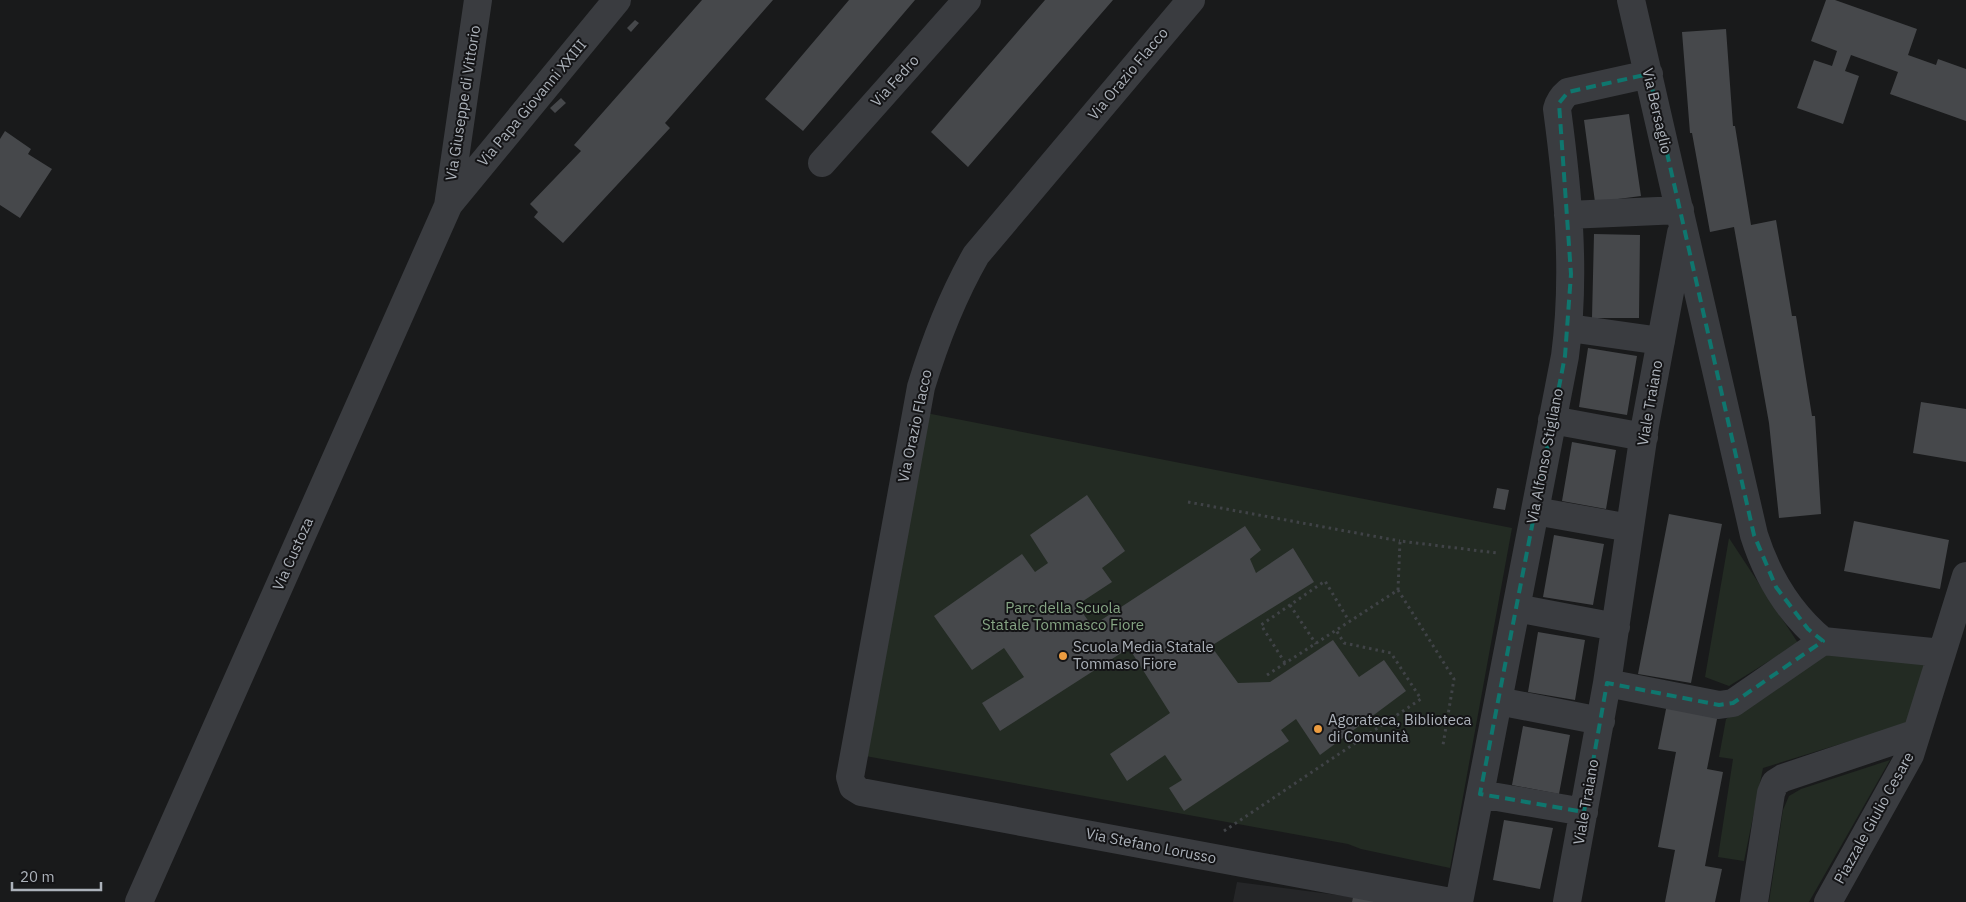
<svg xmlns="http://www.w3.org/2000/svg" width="1966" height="902" font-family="'IBM Plex Sans',sans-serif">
<rect width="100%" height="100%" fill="#191a1b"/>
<path fill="#252628" d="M1237 882 1353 897 1352 902H1233Z"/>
<path fill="#232b23" d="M921 412 1512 528 1450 868 1361 849 1348 844 860 755Z
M1729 538 1798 643 1729 686 1705 677Z
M1826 649 1925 664 1908 723 1763 768 1744 861 1718 857 1733 759 1719 757 1726 719Z
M1890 760 1809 902H1769L1783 810 1789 796 1801 789Z"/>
<path fill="#46484b" d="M702 0H773L665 123 670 128 563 243 534 217 538 212 530 204 581 151 574 145Z
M849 0H915L803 131 765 99Z
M1045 0H1113L968 167 931 132Z
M1826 0H1835L1917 29 1908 55 1936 65 1938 59 1966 69V121L1890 94 1898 72 1851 55 1845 71 1859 76 1843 124 1797 108 1814 60 1832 66 1837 51 1811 41Z
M635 20 639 23 631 32 627 28Z
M1726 29 1733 126H1735L1751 225 1776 220 1792 316H1796L1812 416H1815L1821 514 1779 518 1769 423 1734 227 1710 232 1692 133H1690L1682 32Z
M561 98 566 103 555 113 550 108Z
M1629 114 1641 196 1595 202 1584 120Z
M5 131 31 149 28 154 52 169 20 218 0 205V139Z
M1594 234 1640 235 1639 318H1592Z
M1588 348 1637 356 1627 415 1579 407Z
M1921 402 1966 409V462L1913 453Z
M1572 442 1616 450 1606 509 1562 501Z
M1497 488 1509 490 1505 510 1493 508Z
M1087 495 1125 551 1102 568 1112 582 1077 605 1092 626 1245 526 1261 550 1250 559 1256 573 1293 548 1314 582 1211 646 1238 683 1270 682 1333 640 1359 677 1384 660 1406 691 1320 755 1296 719 1281 730 1289 741 1184 811 1169 788 1182 780 1165 755 1127 781 1110 754 1170 713 1129 648 1000 731 982 703 1024 677 1004 648 972 670 934 616 1022 554 1035 572 1048 563 1030 535Z
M1669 514 1722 524 1691 683 1638 674Z
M1854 521 1949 540 1940 589 1844 571Z
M1554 535 1604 544 1593 605 1543 597Z
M1538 632 1585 640 1575 700 1528 692Z
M1667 704 1718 714 1707 769 1723 772 1705 866 1722 869 1715 902H1665L1675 850 1658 847 1676 752 1658 749Z
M1523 726 1570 735 1559 794 1512 785Z
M1504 820 1553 828 1540 889 1493 880Z
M1353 897 1378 902H1352Z"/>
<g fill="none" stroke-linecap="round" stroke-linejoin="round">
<path stroke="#404347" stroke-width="3" stroke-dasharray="2.5 4" stroke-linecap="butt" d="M1188 502 1400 541
M1398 590 1400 541 1497 553
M1290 605 1316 644
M1285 663 1261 625 1325 581 1349 621
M1267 675 1398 590 1454 679 1443 745
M1224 831 1421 699 1391 653 1344 643 1336 630"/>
<path stroke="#3a3c40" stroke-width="28" d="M1191 0 976 255C952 297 935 341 921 387L850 777 853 787 861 792 1451 902
M1631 0 1754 535C1767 576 1789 613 1823 641L1942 653
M822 163 967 0
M449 204 617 0
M1568 215 1680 210
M1569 328 1661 341
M1552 420 1644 437
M1535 511 1630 528
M1516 608 1616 627
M1607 683 1719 705 1733 703 1823 641
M1498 701 1601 721
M1480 794 1584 812
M139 902 448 206 478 0
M1459 902 1565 356C1576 274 1568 191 1557 109 1559 101 1562 97 1568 92L1649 74
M1567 902 1607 683 1645 426 1681 233
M1754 902 1771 793 1775 783 1783 778 1917 733
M1828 902 1910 755 1966 576"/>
</g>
<path fill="none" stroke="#0f766e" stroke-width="4" stroke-dasharray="10 6" stroke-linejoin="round" d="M1649 74 1754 535 1776 587 1808 629 1823 641 1733 703 1719 705 1607 683 1584 812 1480 794 1565 356 1571 274 1559 103 1568 92Z"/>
<g fill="#ec9c40" stroke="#141416" stroke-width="2">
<circle cx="1063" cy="656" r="5"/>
<circle cx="1318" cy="729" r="5"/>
</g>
<g text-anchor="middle" stroke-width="4" stroke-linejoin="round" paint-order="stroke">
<g font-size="15" fill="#acb2ba" stroke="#141416">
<text transform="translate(1128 74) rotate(-50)" y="5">Via Orazio Flacco</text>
<text transform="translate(895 81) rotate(-48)" y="5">Via Fedro</text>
<text transform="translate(463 103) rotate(-81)" y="5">Via Giuseppe di Vittorio</text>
<text transform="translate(532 103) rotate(-50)" y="5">Via Papa Giovanni XXIII</text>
<text transform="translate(1657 111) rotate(77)" y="5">Via Bersaglio</text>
<text transform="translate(1650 403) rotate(-80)" y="5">Viale Traiano</text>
<text transform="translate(915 426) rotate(-78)" y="5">Via Orazio Flacco</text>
<text transform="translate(1545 456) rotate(-79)" y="5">Via Alfonso Stigliano</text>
<text transform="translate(293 554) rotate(-66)" y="5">Via Custoza</text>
<text transform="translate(1586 802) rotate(-80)" y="5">Viale Traiano</text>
<text transform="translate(1874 818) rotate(-61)" y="5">Piazzale Giulio Cesare</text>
<text transform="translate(1151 846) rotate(11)" y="5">Via Stefano Lorusso</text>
</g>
<g font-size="15" fill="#86a584" stroke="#141416">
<text x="1063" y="613">Parc della Scuola<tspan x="1063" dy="17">Statale Tommasco Fiore</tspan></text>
</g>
<g font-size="15" fill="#acb2ba" stroke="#141416" text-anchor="start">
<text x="1073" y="652">Scuola Media Statale<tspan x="1073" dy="17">Tommaso Fiore</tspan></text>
<text x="1328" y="725">Agorateca, Biblioteca<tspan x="1328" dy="17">di Comunità</tspan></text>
</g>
</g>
<path d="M12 882v8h89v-8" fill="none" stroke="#acb2ba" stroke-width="2.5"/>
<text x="20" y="882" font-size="15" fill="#acb2ba" stroke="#141416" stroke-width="4" paint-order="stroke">20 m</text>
</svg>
